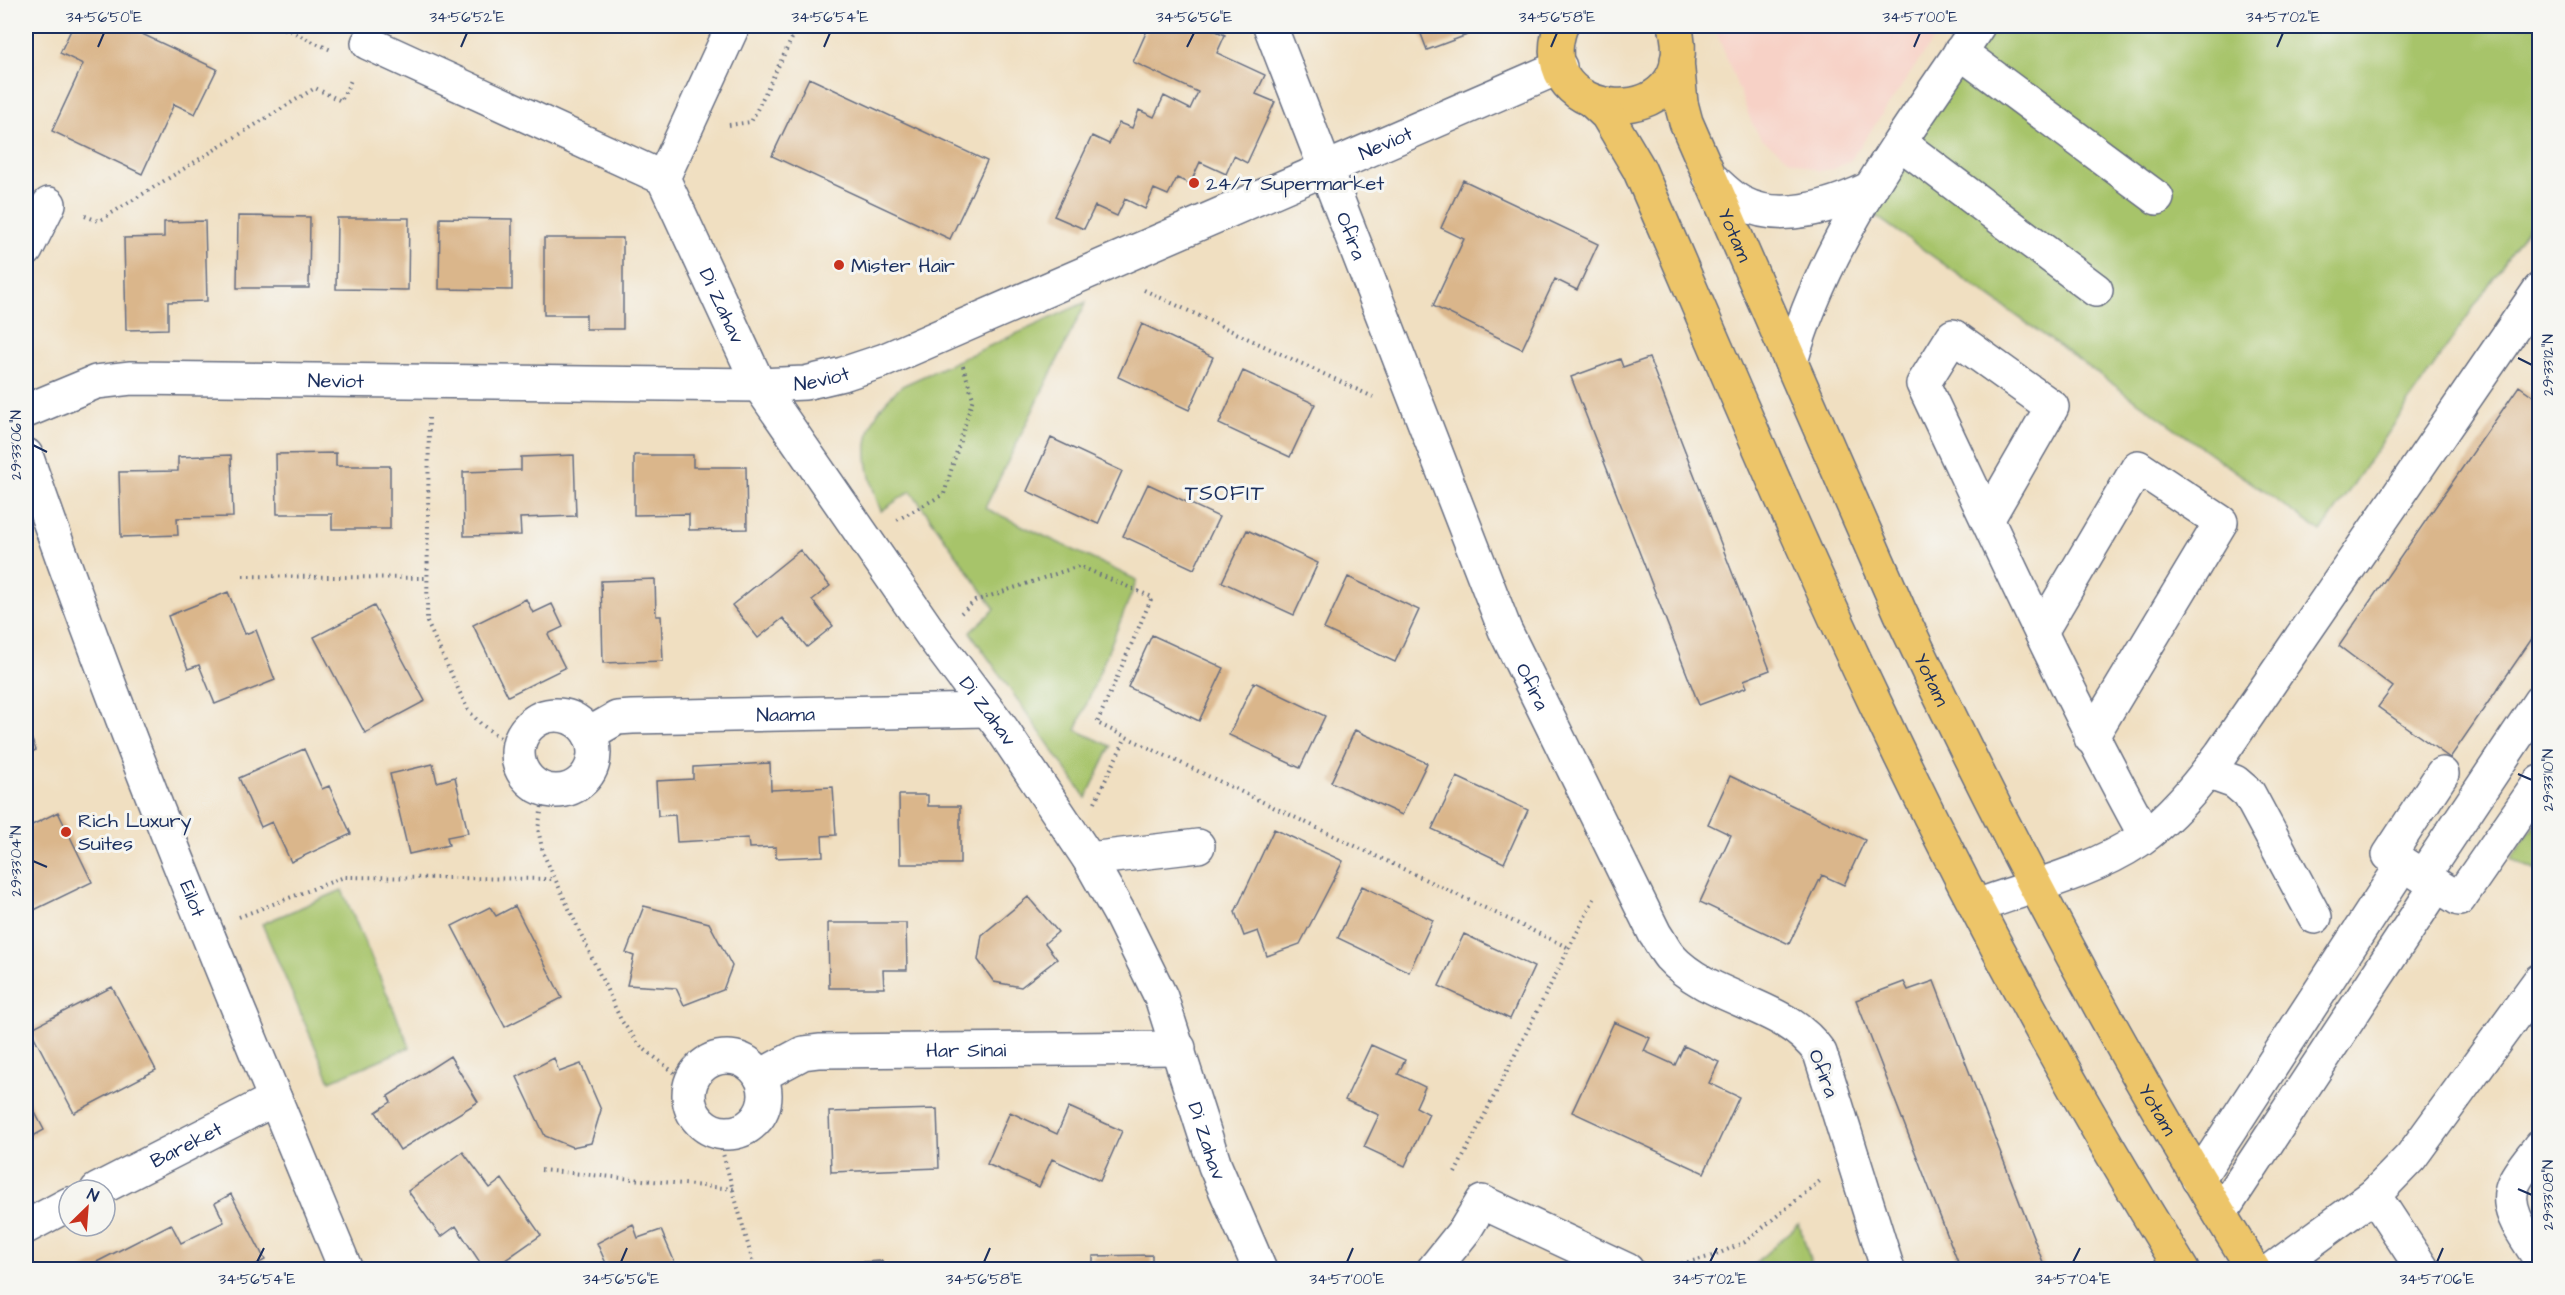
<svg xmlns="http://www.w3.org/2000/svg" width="2565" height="1295" font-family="'Architects Daughter',sans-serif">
<rect width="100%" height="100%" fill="#f6f6f2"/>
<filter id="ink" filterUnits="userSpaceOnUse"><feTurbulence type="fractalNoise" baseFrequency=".0167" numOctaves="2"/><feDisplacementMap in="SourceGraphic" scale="12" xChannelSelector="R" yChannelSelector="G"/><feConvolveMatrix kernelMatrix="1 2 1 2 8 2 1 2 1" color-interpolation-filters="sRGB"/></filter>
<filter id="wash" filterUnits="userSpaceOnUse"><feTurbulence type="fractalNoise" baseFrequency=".008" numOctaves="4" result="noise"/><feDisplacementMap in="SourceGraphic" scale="24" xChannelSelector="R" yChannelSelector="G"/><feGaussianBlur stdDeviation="1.35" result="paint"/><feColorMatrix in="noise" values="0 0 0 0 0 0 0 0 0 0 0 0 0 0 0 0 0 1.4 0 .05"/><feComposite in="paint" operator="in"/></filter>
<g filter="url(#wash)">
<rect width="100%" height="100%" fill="#f0dfc1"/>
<path fill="#f7d1c6" d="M1714 26H1943L1850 161 1834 169 1819 171 1790 160 1760 137 1751 121Z"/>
<path fill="#a7c46b" stroke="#617a64" stroke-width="1.5" d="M1989 26H2539V211L2321 532 1869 211Z
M1086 302 985 508 1137 580 1076 730 1111 746 1086 798 970 632 995 609 911 491 881 511C861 461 857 422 902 386Z
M2539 819V872L2511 859Z
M342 890 410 1047 330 1081 262 924Z
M1799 1224 1813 1269H1747L1752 1266Z"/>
<g id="blocks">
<path fill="#dab68b" d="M73 26H125L217 69 195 114 174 104 142 174 52 131 83 64 60 53Z
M1149 26H1205L1225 35 1217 53 1265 75 1256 94 1275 102 1247 163 1234 156 1226 174 1200 162 1190 184 1177 178 1168 195 1154 189 1145 209 1125 199 1117 216 1095 206 1084 229 1054 216 1092 136 1109 144 1119 123 1132 128 1139 110 1154 117 1164 96 1190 109 1198 92 1133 62Z
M1418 26H1472L1475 32 1427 50Z
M809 78 987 161 950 239 772 156Z
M1463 180 1598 244 1577 290 1555 279 1522 349 1433 306 1464 239 1441 228Z
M238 216 310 217 309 288H237Z
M337 218H409L408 290 336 289Z
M440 218 512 219V290L439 289Z
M205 221 207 301 168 302V329L126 330 124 238 164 237V222Z
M544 238H623V329H586V315H544Z
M1142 324 1213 357 1189 410 1118 377Z
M1649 358 1770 670 1744 680 1747 687 1699 705 1571 377 1620 359 1623 367Z
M1243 371 1315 404 1290 457 1219 424Z
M2519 386 2540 401V627L2450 758 2378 707 2393 687 2339 646Z
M1051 438 1122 471 1098 524 1027 491Z
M336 453V466H390V529H332V514H277L276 454Z
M231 455 233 517 177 518 178 535 121 537 119 472 178 471V457Z
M574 455 576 516 520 518 521 535 464 536 463 472 521 470V457Z
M634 455H693V467H746L747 529 689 530V514L634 515Z
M1148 484 1219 517 1194 569 1123 536Z
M1247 530 1318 563 1294 615 1222 582Z
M800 550 830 586 812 600 833 626 807 647 783 618 758 638 732 605Z
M1348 577 1419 610 1395 662 1324 629Z
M655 579 656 616H661L663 661 603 663 601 581Z
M228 592 245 634 256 630 275 680 215 704 199 665 188 669 168 616Z
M526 599 533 613 552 604 563 627 548 634 565 668 508 696 473 625Z
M374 606 425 701 365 733 314 637Z
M1152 635 1224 668 1199 721 1128 687Z
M1254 682 1325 716 1300 768 1229 735Z
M26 725 36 750 26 754Z
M1355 730 1427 763 1402 815 1331 782Z
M304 749 322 789 329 786 351 834 291 862 272 822 261 827 239 778Z
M770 763 771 790 833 787 836 835 822 836 823 856 776 858V847L749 848 748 838 677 842 675 815 658 816 656 781 693 779V767Z
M433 764 437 782 455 777 468 833 447 837 449 845 409 854 390 774Z
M1730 776 1865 840 1844 885 1822 875 1789 944 1700 902 1731 835 1708 824Z
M1457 777 1528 810 1504 863 1432 829Z
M899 795H928V806H960V864H900Z
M58 812 92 882 26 914V828Z
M1274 829 1343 861 1300 944 1267 956 1258 931 1244 936 1235 912Z
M1362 886 1433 920 1409 972 1338 938Z
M1028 897 1058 932 1045 943 1057 959 1021 987 994 982 978 960 982 935Z
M515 906 562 998 505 1027 452 926 490 907 496 916Z
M644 906 709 923 732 966 723 990 684 1005 676 988 627 985 634 956 626 953Z
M828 923H906L907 970H883L884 988H829Z
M1464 934 1534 967 1510 1019 1439 986Z
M1934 981 2046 1270H1961L1856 1000 1904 982 1908 990Z
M112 987 156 1070 74 1113 30 1029Z
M1614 1022 1650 1038 1644 1051 1675 1065 1684 1046 1719 1062 1709 1083 1739 1097 1704 1173 1572 1112Z
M1371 1045 1405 1060 1398 1074 1425 1087 1416 1107 1429 1114 1405 1166 1364 1147 1379 1115 1345 1100Z
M450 1056 478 1102 400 1150 376 1112 391 1102 388 1096Z
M554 1058 559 1072 581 1064 601 1110 591 1143 572 1147 545 1136 517 1077Z
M26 1095 44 1130 26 1140Z
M1069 1107 1122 1131 1100 1181 1052 1159 1039 1187 987 1164 1010 1112 1057 1134Z
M937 1109 939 1168 831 1172 829 1112Z
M463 1152 490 1188 502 1179 541 1235 491 1270H485L456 1226 441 1237 408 1191Z
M231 1194 265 1260 255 1265 257 1270H81L171 1224 181 1243 224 1222 215 1203Z
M633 1224 638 1238 661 1230 678 1270H609L597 1243Z
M1152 1255V1270H1093V1256Z
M882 1261 883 1270H803V1265Z"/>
</g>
</g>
<g filter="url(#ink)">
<use href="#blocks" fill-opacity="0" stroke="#666d81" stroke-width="1.5"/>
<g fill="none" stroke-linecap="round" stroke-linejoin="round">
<g stroke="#666d81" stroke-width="36">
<g id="minor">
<path id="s1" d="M1270 26 1505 630 1655 934C1660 941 1664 950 1670 957 1711 1002 1785 1002 1820 1053L1888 1270"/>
<path id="s2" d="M368 43 663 178 759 385 933 637 1002 729 1089 859 1121 916 1161 997 1215 1166 1260 1270"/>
<path d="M1960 52 2157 198"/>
<path d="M1900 143 2096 290"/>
<path d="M1709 176C1719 185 1730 197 1742 203 1782 224 1833 206 1871 188"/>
<path d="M663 178 733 26"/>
<path d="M26 250 49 204"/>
<path d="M1791 362C1825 238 1908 132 1978 26"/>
<path id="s3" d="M26 411 96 382 131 378 759 385 805 383 843 374 885 360 1560 67"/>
<path id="s4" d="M26 455C121 731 234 1000 346 1270"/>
<path d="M1987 520 2052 407 1953 336 1923 384C1995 535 2064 688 2145 835"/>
<path d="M2041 632 2138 467 2221 522 2091 738"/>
<circle cx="556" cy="753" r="38"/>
<path id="s5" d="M589 734 617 718 632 717 987 710"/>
<path d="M2207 772 2235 782 2249 794 2315 917"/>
<path d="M2442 774 2389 855 2459 899 2540 782"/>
<path d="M1089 859 1198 846"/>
<path d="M2423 876 2540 701"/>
<path d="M1976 906C2027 888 2094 871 2138 841 2171 818 2197 786 2221 754L2540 289"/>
<circle cx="727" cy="1095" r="38"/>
<path id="s6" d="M760 1076 803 1053 819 1051 1179 1048"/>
<path d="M2540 1146C2531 1158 2518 1172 2513 1185 2503 1211 2527 1238 2540 1259"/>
<path d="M2198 1179 2403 864"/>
<path id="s7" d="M97 1190 275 1099"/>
<path d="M2374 1195 2411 1157 2540 980"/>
<path d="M2220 1214 2437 885"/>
<path d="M26 1227 69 1204"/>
<path d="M1433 1270 1465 1230 1482 1202 1627 1270"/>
<path d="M2272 1270 2374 1195 2423 1270"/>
</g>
</g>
<g stroke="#666d81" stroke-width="36">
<g id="major">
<path d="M1561 26C1525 125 1705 138 1675 26"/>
<path id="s8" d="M1677 60 1681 103 1686 122 1900 612C2006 838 2122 1058 2254 1270"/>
<path d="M1592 101 1607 115 1639 169C1717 348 1792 529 1876 705 1967 898 2069 1088 2182 1270"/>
</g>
</g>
<path stroke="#666d81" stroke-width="4" stroke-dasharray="1.5 4.5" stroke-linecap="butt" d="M279 26 331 50
M729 125 751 122 798 26
M85 216 99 221 315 88 341 101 352 78
M1144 290 1373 397
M429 418 427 622 468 710 481 724 518 751
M897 520 944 494 973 398 963 366
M243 576 427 578
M961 613 975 601 1079 566 1152 597 1097 723 1569 948
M545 789 538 829 543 853 621 1020 639 1045 690 1085
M1095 802 1126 737
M239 917 344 877 555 879
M717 1132 755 1270
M541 1170 734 1189
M1455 1173 1594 899
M1664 1268 1713 1256 1745 1242 1820 1181"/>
<use href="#minor" stroke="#fff" stroke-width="33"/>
<use href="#major" stroke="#edc569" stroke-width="33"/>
</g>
</g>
<path fill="none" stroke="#1b2f5e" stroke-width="2" d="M98 47 104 33M461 47 467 33M824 47 830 33M1187 47 1194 33M1551 47 1557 33M1914 47 1920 33M2277 47 2283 33M2518 358 2532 365M33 445 47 452M2518 774 2532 780M33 861 47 867M2518 1189 2532 1195M257 1262 264 1248M621 1262 627 1248M984 1262 990 1248M1347 1262 1353 1248M1710 1262 1717 1248M2073 1262 2080 1248M2437 1262 2443 1248"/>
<g fill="#c8321e" stroke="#f6f6f2" stroke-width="2">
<circle cx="1194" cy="183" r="6"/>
<circle cx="839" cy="265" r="6"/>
<circle cx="66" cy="832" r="6"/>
</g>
<g text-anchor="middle" stroke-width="6" stroke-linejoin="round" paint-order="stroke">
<g font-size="20" fill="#1b2f5e" stroke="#f6f6f2">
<text dy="7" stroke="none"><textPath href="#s3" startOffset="1414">Neviot</textPath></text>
<text dy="7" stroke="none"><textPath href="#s1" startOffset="225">Ofira</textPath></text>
<text dy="7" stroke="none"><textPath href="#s8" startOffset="186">Yotam</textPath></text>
<text dy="7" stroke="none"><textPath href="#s2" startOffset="465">Di Zahav</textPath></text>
<text dy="7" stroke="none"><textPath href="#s3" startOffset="802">Neviot</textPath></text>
<text dy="7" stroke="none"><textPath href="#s3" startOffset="316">Neviot</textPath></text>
<text dy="7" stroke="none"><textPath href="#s8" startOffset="672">Yotam</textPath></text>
<text dy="7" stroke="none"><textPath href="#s1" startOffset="711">Ofira</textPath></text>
<text dy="7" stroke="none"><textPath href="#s2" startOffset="951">Di Zahav</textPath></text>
<text dy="7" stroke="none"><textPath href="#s5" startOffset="201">Naama</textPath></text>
<text dy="7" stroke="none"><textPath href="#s4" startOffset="474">Eilot</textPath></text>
<text dy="7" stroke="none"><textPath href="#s6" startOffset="212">Har Sinai</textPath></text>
<text transform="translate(1824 1073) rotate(69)" y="7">Ofira</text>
<text dy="7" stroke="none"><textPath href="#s8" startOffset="1158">Yotam</textPath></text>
<text dy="7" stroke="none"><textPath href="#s2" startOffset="1437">Di Zahav</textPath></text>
<text dy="7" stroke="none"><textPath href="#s7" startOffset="100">Bareket</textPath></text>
</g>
<g font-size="20" fill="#1b2f5e" stroke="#f6f6f2" text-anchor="start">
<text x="1206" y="190">24/7 Supermarket</text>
<text x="851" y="272">Mister Hair</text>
<text x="78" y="827">Rich Luxury<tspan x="78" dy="23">Suites</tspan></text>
</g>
<g font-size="21" letter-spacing="1.5" fill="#1b2f5e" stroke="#f6f6f2">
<text x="1225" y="500">TSOFIT</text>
</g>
</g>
<rect width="2565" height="1295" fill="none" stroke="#f6f6f2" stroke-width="66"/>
<g transform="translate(87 1208) rotate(25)"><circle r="28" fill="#f6f6f2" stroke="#9ea6b7" stroke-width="1.5"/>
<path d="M0-4.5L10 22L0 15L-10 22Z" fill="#c8321e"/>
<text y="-9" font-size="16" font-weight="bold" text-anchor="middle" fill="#1b2f5e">N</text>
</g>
<rect x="33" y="33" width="2499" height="1229" fill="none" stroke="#1b2f5e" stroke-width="2"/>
<g font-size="15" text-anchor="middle" fill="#1b2f5e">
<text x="104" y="22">34°56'50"E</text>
<text x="467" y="22">34°56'52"E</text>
<text x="830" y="22">34°56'54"E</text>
<text x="1194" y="22">34°56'56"E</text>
<text x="1557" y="22">34°56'58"E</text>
<text x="1920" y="22">34°57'00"E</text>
<text x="2283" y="22">34°57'02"E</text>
<text transform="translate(2548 365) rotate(-90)" y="5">29°33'12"N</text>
<text transform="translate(16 445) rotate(-90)" y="5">29°33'06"N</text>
<text transform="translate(2548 780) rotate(-90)" y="5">29°33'10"N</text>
<text transform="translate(16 861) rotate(-90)" y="5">29°33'04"N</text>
<text transform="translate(2548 1195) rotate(-90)" y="5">29°33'08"N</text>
<text x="257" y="1284">34°56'54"E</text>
<text x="621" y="1284">34°56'56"E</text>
<text x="984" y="1284">34°56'58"E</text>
<text x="1347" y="1284">34°57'00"E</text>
<text x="1710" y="1284">34°57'02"E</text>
<text x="2073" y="1284">34°57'04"E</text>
<text x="2437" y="1284">34°57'06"E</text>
</g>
</svg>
